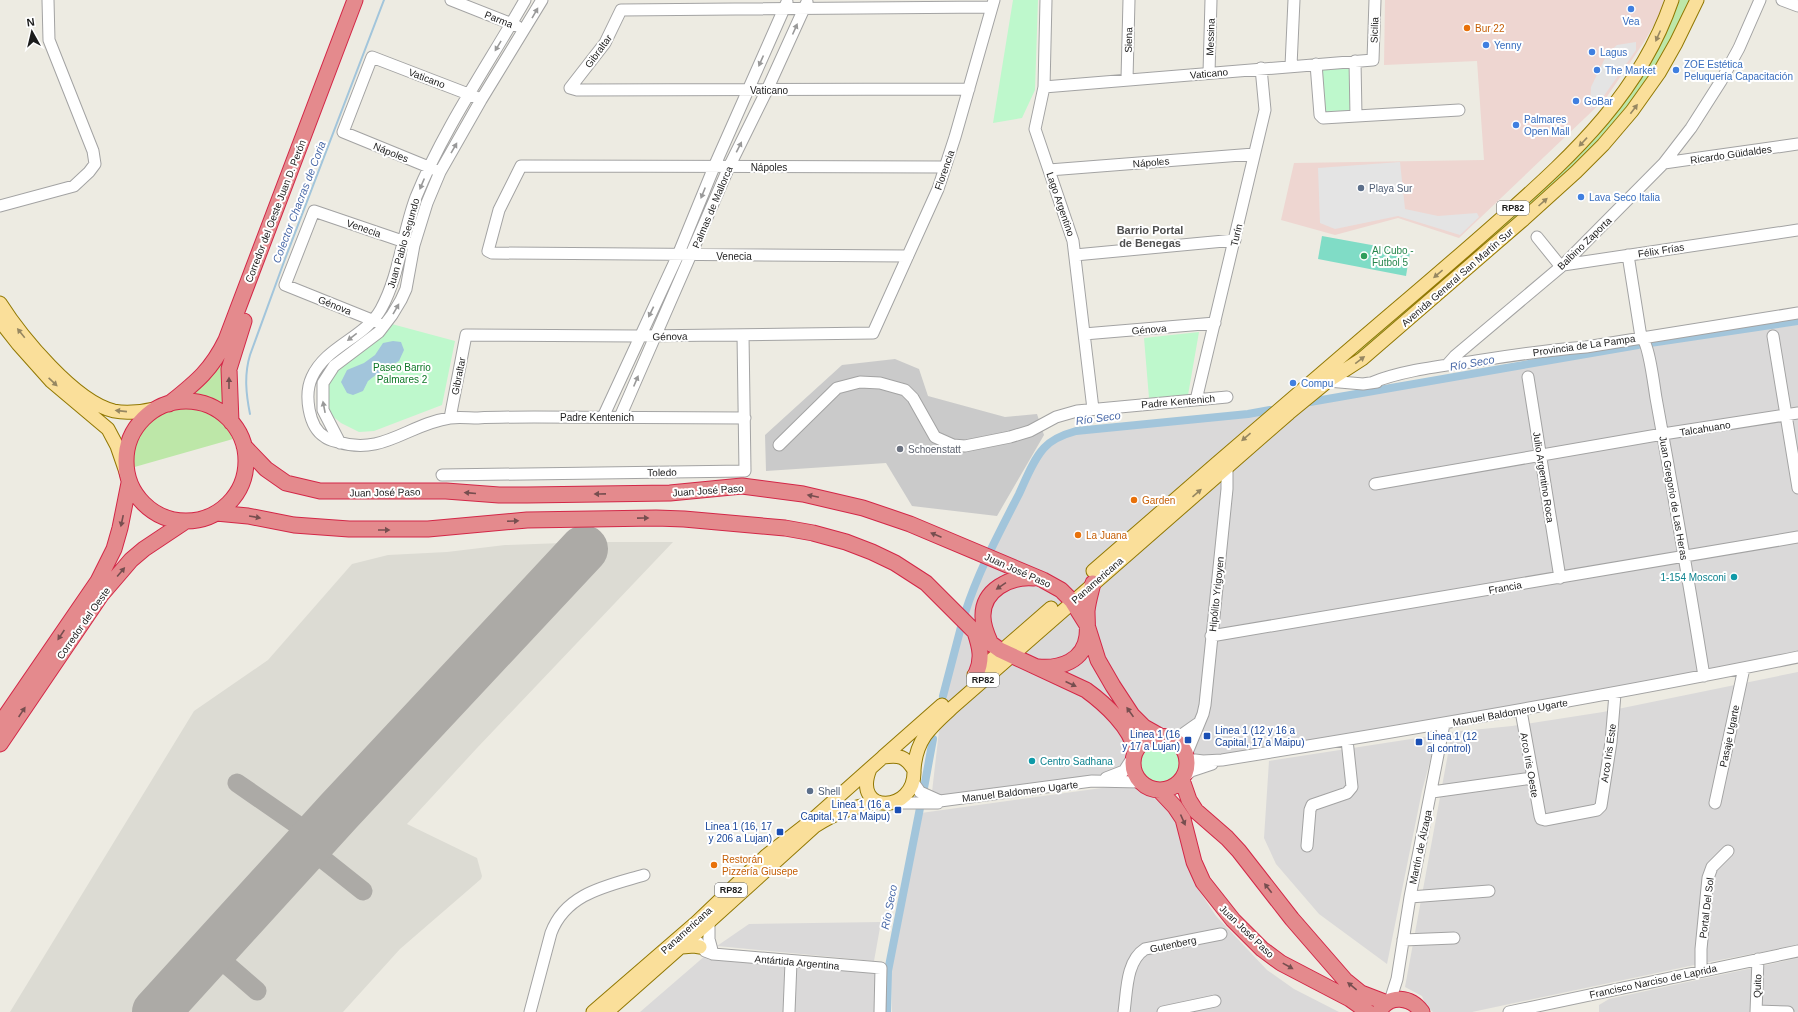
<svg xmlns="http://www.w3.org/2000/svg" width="1798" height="1012" font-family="Helvetica,sans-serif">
<rect width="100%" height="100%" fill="#edebe2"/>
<path fill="#dad9d9" d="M1798 321V657L1222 760 1092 781 948 800 932 792 943 696 971 594 1036 460 1043 448 1057 438 1076 431 1248 414 1526 364Z
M1798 672V945L1699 964 1472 1012H1433L1426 1006 1422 996 1405 987 1452 732 1512 726 1603 712Z
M1437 735 1422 791 1387 964 1319 914 1276 864 1264 838 1269 761Z
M1138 786 1154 794 1173 808 1190 862 1194 883 1216 916 1267 970 1294 989 1339 1012H892L891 971 921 813 1109 787Z
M881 922 874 961 717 946 749 924Z
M706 955 877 973 876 1012H640Z
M1798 958V1012H1599V1005L1609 999Z"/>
<path fill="#eed6d1" d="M1385 0H1664L1658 18 1644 42 1606 98 1459 238 1398 218 1335 235 1281 220 1294 163 1484 160 1477 61 1384 65Z"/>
<path fill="#cacaca" d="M895 359 919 369 928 396 1005 417 1037 414 1044 435 997 516 912 506 886 463 766 471 765 435 842 365Z"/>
<path fill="#dcdbd3" d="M590 542H673L477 748 407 824 477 858 482 876 481 879 400 949 343 1012H10L194 711 268 660 352 564 388 555 447 552 505 545Z"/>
<path fill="#bde7a8" d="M1675 0H1693L1666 55 1620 118 1563 177 1486 247 964 690 1610 121 1626 100Z
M230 339 227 411 209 400 186 395Z
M177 407C201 406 222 416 233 439L131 468C127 438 148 413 177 407Z"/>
<path fill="#bef8cc" d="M1013 0H1038L1035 90 1022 118 993 123Z
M1355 61 1356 116 1323 118 1316 64Z
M388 323 455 341 442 405 374 431 359 432 341 423 331 415 325 401V386L332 369Z
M1199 332 1188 395 1149 398 1144 338Z
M1137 763a22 22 0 1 1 44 0a22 22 0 1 1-44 0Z"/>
<path fill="#80dcc6" d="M1322 236 1410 252 1406 276 1318 259Z"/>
<path fill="#e4e4e4" d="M1636 42V50L1601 100 1590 109 1591 87 1607 54 1617 45Z
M1400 162 1405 209 1438 216 1477 213 1479 217 1460 235 1398 216 1335 229 1320 223 1318 168Z"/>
<path fill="#a2c5db" d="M393 341 401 342 404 350 399 361 377 374 368 381 363 391 353 395 347 393 341 382 347 370 364 363 375 355 383 343Z"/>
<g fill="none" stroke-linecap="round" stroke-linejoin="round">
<path stroke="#a2c5db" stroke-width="2" d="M250 414C246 394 244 375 250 355L285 259 384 0"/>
<path stroke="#a2c5db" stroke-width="8" d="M1650 343 1798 321
M1310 402 1638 345
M965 613C978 572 999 533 1019 494 1026 479 1033 460 1044 448 1052 439 1065 434 1076 431L1248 414 1270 410
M943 696 961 627
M924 788 933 739
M887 1012 888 971 920 808"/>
<path stroke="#acaaa6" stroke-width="19" d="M237 783 315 837
M320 853 321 841 331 820
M294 860 318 858 324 860 363 891
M219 958 217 948 222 940
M200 963 213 957 219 958 257 991"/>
<path stroke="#acaaa6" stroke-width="48" d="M156 1012 339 811 584 549"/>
<g stroke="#a3a3a3" stroke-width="13">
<path id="minor" d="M451 0 517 26
M525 0C488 65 444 128 416 197 402 234 400 274 381 309 365 338 326 346 312 377 304 394 308 427 325 437 329 440 334 441 338 442 383 456 408 424 450 418 459 417 469 418 478 418 496 417 515 417 534 417 604 417 675 418 745 418
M1046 0 1044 87 1035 129 1073 241 1093 409
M1782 0 1798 6
M1355 61 1356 116
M1316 64 1320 115 1323 118 1459 110
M1291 66 1294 0
M1209 73 1211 0
M1127 79 1129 0
M1044 87 1373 60 1375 0
M969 89 577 90 570 88 605 43 621 10 992 7
M1664 163 1798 144
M436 170 343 132 372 57 476 97
M1049 170 1254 154
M0 206 74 186 89 172 95 164 93 151 49 40 48 0
M1537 237 1558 263 1563 265 1798 230
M1075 255 1235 240
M1628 255 1641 337C1649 343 1654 386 1656 398 1673 491 1689 583 1704 676
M908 256 492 253 488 251 499 210 521 166 944 167
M377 322 285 285 314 211 408 243
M1084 334 1215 323
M1773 336 1798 488
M1447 365 1455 356 1563 265 1664 163 1691 128 1721 81 1739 48 1760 0
M1528 377 1560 578
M1328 381 1363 384 1377 382
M1371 383C1403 370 1442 366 1476 361 1513 355 1549 350 1586 347L1798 313
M1196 400 1265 110 1261 68
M603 417 678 255 714 167 787 2
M620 417 729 167 767 90 807 2
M450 418 466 335 639 336 873 333 938 189 955 137 994 0
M340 443 323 410V383L334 366 379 332 392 315 401 300 406 289 414 245 427 203 440 172 481 100 542 0
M779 445 837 388 860 382 880 383 905 390 913 398 935 437 953 445 965 446 1010 437 1030 431 1056 417 1077 411 1227 397
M442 475 745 471 743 335
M1375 484 1663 434 1798 413
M1211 636 1798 537
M1521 711 1540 816 1541 819 1545 820 1597 810 1601 806 1611 742 1615 694
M1170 738 1180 736 1197 724
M1186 755 1203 714 1205 705 1227 489V467
M1187 759 1203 761 1222 760C1414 729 1607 696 1798 657
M1184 777 1191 771 1212 764
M1106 778 1124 771 1133 757
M913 782 920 792 940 801 1092 781 1140 782
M1432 792 1532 778
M892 803H938
M1715 803 1744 668
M1307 846 1310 810 1312 805 1347 793 1352 787 1347 740
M1410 897 1489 891
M709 922V939L713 954
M696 940 705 951 713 954 881 968 880 1012
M1403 940 1454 938
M1701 971V949L1708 878 1712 867 1728 851
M1390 1001 1397 979 1410 897 1444 724
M1756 1011 1788 1012
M530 1012 551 933C566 893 607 886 644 875
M789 1012 791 962
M1124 1012C1127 991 1126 961 1145 949L1221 934
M1163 1012 1215 1001
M1509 1012 1798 951
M1756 1012 1758 959"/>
</g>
<g stroke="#917803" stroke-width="15">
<path id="major" d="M0 303C21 336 75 402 114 411 129 414 144 411 159 408
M0 321 18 344 51 381 108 429 117 446 127 475
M1093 571C1181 494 1269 418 1358 342 1407 300 1457 258 1505 215 1575 153 1641 91 1672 0
M974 675 1051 608
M883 757 942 705
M914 770C916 738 932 726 954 706L1289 413 1328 381 1362 359 1524 219 1576 172 1603 145 1632 111 1659 73 1676 43 1697 0
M682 947 694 946 700 947
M593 1012 697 922 766 856 811 821 883 757C900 755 905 756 914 770 916 814 851 815 870 769
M607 1012 709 922 815 826C838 811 852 808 878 802"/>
</g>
<g stroke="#d32747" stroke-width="17">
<path id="highway" d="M126 461a60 60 0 1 1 120 0a60 60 0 1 1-120 0Z
M169 404C195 383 211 371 226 340L355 0
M231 422 229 369 244 321
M244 446 266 469 286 483 320 491H446L499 495H527L670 493 742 486 803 494 863 508 910 524 1043 580 1061 590 1072 601 1087 625 1098 660 1113 686 1132 715 1144 727 1160 736
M216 513 248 516 294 525 349 529H428L527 520 656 518 684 519 785 528 813 533 846 542 872 552 895 563 926 583 975 632 1000 650 1086 690C1104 703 1132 728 1135 751
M975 632C980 647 983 659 976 674
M991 644C987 635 983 627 983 617 982 590 1010 576 1034 578
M1038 667C1060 669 1084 661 1087 636 1088 627 1087 619 1087 611 1088 601 1091 592 1093 583
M0 724 98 581 114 549 120 528 129 483
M1133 763a27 27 0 1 1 54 0a27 27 0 1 1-54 0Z
M0 744 101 595 131 560 144 549 186 521
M1182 780 1189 800 1196 811 1227 838 1239 851 1292 919 1345 980 1361 993 1387 1003
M1159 790 1175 807 1183 819 1194 862 1203 882 1233 920 1262 949 1281 963 1350 999 1368 1012
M1379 1012C1389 993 1411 997 1422 1012"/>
</g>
<use href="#minor" stroke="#fff" stroke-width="11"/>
<use href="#major" stroke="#fadf9a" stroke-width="13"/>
<use href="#highway" stroke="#e48a8d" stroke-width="15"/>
</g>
<defs><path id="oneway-solid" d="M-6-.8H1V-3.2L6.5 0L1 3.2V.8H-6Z"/></defs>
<g fill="#999">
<use href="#oneway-solid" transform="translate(535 13) rotate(-60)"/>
<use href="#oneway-solid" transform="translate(795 29) rotate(-66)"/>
<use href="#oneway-solid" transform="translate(498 46) rotate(121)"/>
<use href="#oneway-solid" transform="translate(761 61) rotate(114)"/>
<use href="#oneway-solid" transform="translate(739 147) rotate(-63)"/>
<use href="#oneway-solid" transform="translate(454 148) rotate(-60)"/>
<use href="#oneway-solid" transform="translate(422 184) rotate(113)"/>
<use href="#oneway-solid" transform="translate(703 193) rotate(112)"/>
<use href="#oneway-solid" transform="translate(396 309) rotate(-60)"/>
<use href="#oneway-solid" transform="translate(651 312) rotate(116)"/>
<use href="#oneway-solid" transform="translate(352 337) rotate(142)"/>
<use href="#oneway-solid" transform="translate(636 381) rotate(-67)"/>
<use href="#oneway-solid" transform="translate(324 407) rotate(-101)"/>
</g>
<g fill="#968761">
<use href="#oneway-solid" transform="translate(1658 36) rotate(114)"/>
<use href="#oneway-solid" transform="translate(1634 109) rotate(-53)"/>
<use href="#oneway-solid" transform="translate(1583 142) rotate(133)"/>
<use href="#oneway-solid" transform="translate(1543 202) rotate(-42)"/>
<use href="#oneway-solid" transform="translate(1438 274) rotate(140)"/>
<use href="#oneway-solid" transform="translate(21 333) rotate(-129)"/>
<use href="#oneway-solid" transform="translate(1360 360) rotate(-37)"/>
<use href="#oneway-solid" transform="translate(53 382) rotate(43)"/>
<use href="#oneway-solid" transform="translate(121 411) rotate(-174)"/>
<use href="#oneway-solid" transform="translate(1246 437) rotate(139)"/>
<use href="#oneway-solid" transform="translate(1197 493) rotate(-41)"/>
</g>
<g fill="#764e4f">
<use href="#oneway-solid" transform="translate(229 383) rotate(-90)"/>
<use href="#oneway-solid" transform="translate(470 493) rotate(-175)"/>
<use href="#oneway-solid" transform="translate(600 494) rotate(179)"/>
<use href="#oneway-solid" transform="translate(813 496) rotate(-168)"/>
<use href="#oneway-solid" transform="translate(255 517) rotate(10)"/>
<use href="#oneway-solid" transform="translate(643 518) rotate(-1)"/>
<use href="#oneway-solid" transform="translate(122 521) rotate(102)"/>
<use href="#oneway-solid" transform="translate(513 521) rotate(-3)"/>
<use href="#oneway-solid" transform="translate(384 530)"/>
<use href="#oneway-solid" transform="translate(936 535) rotate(-157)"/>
<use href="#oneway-solid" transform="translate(121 572) rotate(-50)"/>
<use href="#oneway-solid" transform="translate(1001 586) rotate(146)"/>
<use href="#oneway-solid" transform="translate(61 635) rotate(124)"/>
<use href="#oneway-solid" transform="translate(1071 684) rotate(24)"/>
<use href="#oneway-solid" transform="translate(22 712) rotate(-56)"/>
<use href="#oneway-solid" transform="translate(1130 712) rotate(-125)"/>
<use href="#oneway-solid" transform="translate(1183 820) rotate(66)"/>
<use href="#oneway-solid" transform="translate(1268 888) rotate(-128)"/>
<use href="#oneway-solid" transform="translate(1288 966) rotate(29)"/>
<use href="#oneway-solid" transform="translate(1352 986) rotate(-141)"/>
</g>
<g fill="#3f7fe0" stroke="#fff" stroke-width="1.5">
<circle cx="1631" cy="9" r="4"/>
<circle cx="1486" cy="45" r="4"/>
<circle cx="1592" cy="52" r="4"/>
<circle cx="1597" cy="70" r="4"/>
<circle cx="1676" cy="70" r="4"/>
<circle cx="1576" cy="101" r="4"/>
<circle cx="1516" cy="125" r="4"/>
<circle cx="1581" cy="197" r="4"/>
<circle cx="1293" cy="383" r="4"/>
</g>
<g fill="#e8710a" stroke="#fff" stroke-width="1.5">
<circle cx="1467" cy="28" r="4"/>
<circle cx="1134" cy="500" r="4"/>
<circle cx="1078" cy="535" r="4"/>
<circle cx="714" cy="865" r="4"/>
</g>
<g fill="#5c6f8a" stroke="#fff" stroke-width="1.5">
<circle cx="1361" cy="188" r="4"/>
<circle cx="810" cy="791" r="4"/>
</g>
<circle fill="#2e9e5b" stroke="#fff" stroke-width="1.5" cx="1364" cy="256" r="4"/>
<circle fill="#6b7280" stroke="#fff" stroke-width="1.5" cx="900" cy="449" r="4"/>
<g fill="#0f9aa8" stroke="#fff" stroke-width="1.5">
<circle cx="1734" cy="577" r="4"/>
<circle cx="1032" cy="761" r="4"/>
</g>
<g fill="#1a4fb4" stroke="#fff" stroke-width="1.5">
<rect x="1203" y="732" width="8" height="8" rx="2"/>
<rect x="1184" y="736" width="8" height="8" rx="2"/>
<rect x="1415" y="738" width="8" height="8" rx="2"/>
<rect x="894" y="806" width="8" height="8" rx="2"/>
<rect x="776" y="828" width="8" height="8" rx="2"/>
</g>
<g text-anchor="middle" stroke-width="4" stroke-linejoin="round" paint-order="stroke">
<g fill="#fff" stroke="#606060" stroke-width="1">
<rect x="1497" y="201" width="32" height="14" rx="3"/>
<rect x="967" y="673" width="32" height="14" rx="3"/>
<rect x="715" y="883" width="32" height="14" rx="3"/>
</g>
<g font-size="9" font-weight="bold" fill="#1c1c1c">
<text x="1513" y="211">RP82</text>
<text x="983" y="683">RP82</text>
<text x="731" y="893">RP82</text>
</g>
<g font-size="10" fill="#1c1c1c" stroke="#fff">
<text transform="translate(499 19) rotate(22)" y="4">Parma</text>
<text transform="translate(1374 30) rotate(-88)" y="4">Sicilia</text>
<text transform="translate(1210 37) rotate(-88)" y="4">Messina</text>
<text transform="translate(1128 40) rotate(-89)" y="4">Siena</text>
<text transform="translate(598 51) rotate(-54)" y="4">Gibraltar</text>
<text transform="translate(1209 73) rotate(-5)" y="4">Vaticano</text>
<text transform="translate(427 78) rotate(21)" y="4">Vaticano</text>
<text x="769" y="94">Vaticano</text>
<text transform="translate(391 152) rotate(22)" y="4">Nápoles</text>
<text transform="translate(1731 154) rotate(-8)" y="4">Ricardo Güidaldes</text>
<text transform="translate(1151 162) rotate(-5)" y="4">Nápoles</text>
<text x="769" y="171">Nápoles</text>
<text transform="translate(944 170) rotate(-71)" y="4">Florencia</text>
<text transform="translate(1061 204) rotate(71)" y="4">Lago Argentino</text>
<text transform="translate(712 207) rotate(-67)" y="4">Palmas de Mallorca</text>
<text transform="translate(275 211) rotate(-69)" y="4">Corredor del Oeste Juan D. Perón</text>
<text transform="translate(364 228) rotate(19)" y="4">Venecia</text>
<text transform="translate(1236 235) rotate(-77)" y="4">Turín</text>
<text transform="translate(403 243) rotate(-74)" y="4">Juan Pablo Segundo</text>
<text transform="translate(1584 243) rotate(-44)" y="4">Balbino Zaporta</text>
<text transform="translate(1661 250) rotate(-9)" y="4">Félix Frías</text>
<text x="734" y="260">Venecia</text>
<text transform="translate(1457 277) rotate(-41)" y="4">Avenida General San Martín Sur</text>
<text transform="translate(335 305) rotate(22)" y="4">Génova</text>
<text transform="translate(1149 329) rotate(-5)" y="4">Génova</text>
<text transform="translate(670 336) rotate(-1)" y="4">Génova</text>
<text transform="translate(1584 345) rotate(-8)" y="4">Provincia de La Pampa</text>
<text transform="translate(458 376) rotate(-79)" y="4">Gibraltar</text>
<text transform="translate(1178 401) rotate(-5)" y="4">Padre Kentenich</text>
<text x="597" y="421">Padre Kentenich</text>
<text transform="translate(1705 428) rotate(-9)" y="4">Talcahuano</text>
<text transform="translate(662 472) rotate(-1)" y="4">Toledo</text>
<text transform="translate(1544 477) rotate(81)" y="4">Julio Argentino Roca</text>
<text transform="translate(708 490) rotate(-4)" y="4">Juan José Paso</text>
<text transform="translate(385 492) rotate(-1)" y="4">Juan José Paso</text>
<text transform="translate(1674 498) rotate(80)" y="4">Juan Gregorio de Las Heras</text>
<text transform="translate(1018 570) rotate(24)" y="4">Juan José Paso</text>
<text transform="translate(1097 580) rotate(-41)" y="4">Panamericana</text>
<text transform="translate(1505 587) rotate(-10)" y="4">Francia</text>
<text transform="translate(1216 594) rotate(-84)" y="4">Hipólito Yrigoyen</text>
<text transform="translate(83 623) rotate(-55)" y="4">Corredor del Oeste</text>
<text transform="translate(1510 712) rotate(-10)" y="4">Manuel Baldomero Ugarte</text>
<text transform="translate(1729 736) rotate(-78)" y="4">Pasaje Ugarte</text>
<text transform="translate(1608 753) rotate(-82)" y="4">Arco Iris Este</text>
<text transform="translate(1530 765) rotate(80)" y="4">Arco Iris Oeste</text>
<text transform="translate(1020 791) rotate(-7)" y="4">Manuel Baldomero Ugarte</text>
<text transform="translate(1420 847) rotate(-78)" y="4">Martín de Álzaga</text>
<text transform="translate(1706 908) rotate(-83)" y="4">Portal Del Sol</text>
<text transform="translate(686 930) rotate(-42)" y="4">Panamericana</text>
<text transform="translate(1247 931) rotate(44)" y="4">Juan José Paso</text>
<text transform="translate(1173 944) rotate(-12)" y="4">Gutenberg</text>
<text transform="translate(797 962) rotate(5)" y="4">Antártida Argentina</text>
<text transform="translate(1653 981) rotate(-12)" y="4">Francisco Narciso de Laprida</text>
<text transform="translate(1757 986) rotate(-88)" y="4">Quito</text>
</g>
<g font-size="10" fill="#366cbe" stroke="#fff" text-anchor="start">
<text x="1631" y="25" text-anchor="middle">Vea</text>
<text x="1494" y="49">Yenny</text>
<text x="1600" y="56">Lagus</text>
<text x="1684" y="68">ZOE Estética<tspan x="1684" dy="12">Peluquería Capacitación</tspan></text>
<text x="1605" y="74">The Market</text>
<text x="1584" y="105">GoBar</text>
<text x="1524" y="123">Palmares<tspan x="1524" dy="12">Open Mall</tspan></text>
<text x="1589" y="201">Lava Seco Italia</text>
<text x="1301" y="387">Compu</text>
</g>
<g font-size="10" fill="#c56008" stroke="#fff" text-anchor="start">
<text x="1475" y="32">Bur 22</text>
<text x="1142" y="504">Garden</text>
<text x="1086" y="539">La Juana</text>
<text x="722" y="863">Restorán<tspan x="722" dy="12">Pizzería Giusepe</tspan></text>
</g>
<g font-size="10" fill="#4e5e75" stroke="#fff" text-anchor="start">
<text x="1369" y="192">Playa Sur</text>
<text x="818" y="795">Shell</text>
</g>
<g font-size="10" fill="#27864d" stroke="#fff" text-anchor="start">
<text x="1372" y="254">Al Cubo -<tspan x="1372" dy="12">Futbol 5</tspan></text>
</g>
<g font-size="10" fill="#0d7726" stroke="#fff">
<text x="402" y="371">Paseo Barrio<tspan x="402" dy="12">Palmares 2</tspan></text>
</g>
<g font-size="10" fill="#5b616d" stroke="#fff" text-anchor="start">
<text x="908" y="453">Schoenstatt</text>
</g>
<g font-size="10" fill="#0d838f" stroke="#fff" text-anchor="end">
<text x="1726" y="581">1-154 Mosconi</text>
<text x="1040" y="765" text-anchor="start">Centro Sadhana</text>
</g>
<g font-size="10" fill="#164399" stroke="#fff" text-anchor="end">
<text x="1215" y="734" text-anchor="start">Linea 1 (12 y 16 a<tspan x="1215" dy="12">Capital, 17 a Maipu)</tspan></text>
<text x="1180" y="738">Linea 1 (16<tspan x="1180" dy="12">y 17 a Lujan)</tspan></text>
<text x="1427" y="740" text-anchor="start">Linea 1 (12<tspan x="1427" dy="12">al control)</tspan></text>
<text x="890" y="808">Linea 1 (16 a<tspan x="890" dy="12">Capital, 17 a Maipu)</tspan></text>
<text x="772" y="830">Linea 1 (16, 17<tspan x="772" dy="12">y 206 a Lujan)</tspan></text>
</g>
<g font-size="11" font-style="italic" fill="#4b6ba9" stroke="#fff">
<text transform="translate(299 202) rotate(-69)" y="4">Colector Chacras de Coria</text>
<text transform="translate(1472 363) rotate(-10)" y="4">Río Seco</text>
<text transform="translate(1098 418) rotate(-8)" y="4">Río Seco</text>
<text transform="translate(889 907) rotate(-79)" y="4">Río Seco</text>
</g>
<g font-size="11" font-weight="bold" fill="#4f4f4f" stroke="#fff">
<text x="1150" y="234">Barrio Portal<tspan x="1150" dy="13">de Benegas</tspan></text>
</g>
</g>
<g transform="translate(32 32) rotate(352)" stroke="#ffffff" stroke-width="3" paint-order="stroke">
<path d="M0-3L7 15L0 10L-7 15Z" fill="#1c1c1c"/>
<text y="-6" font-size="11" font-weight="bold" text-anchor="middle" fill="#1c1c1c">N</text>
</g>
</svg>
